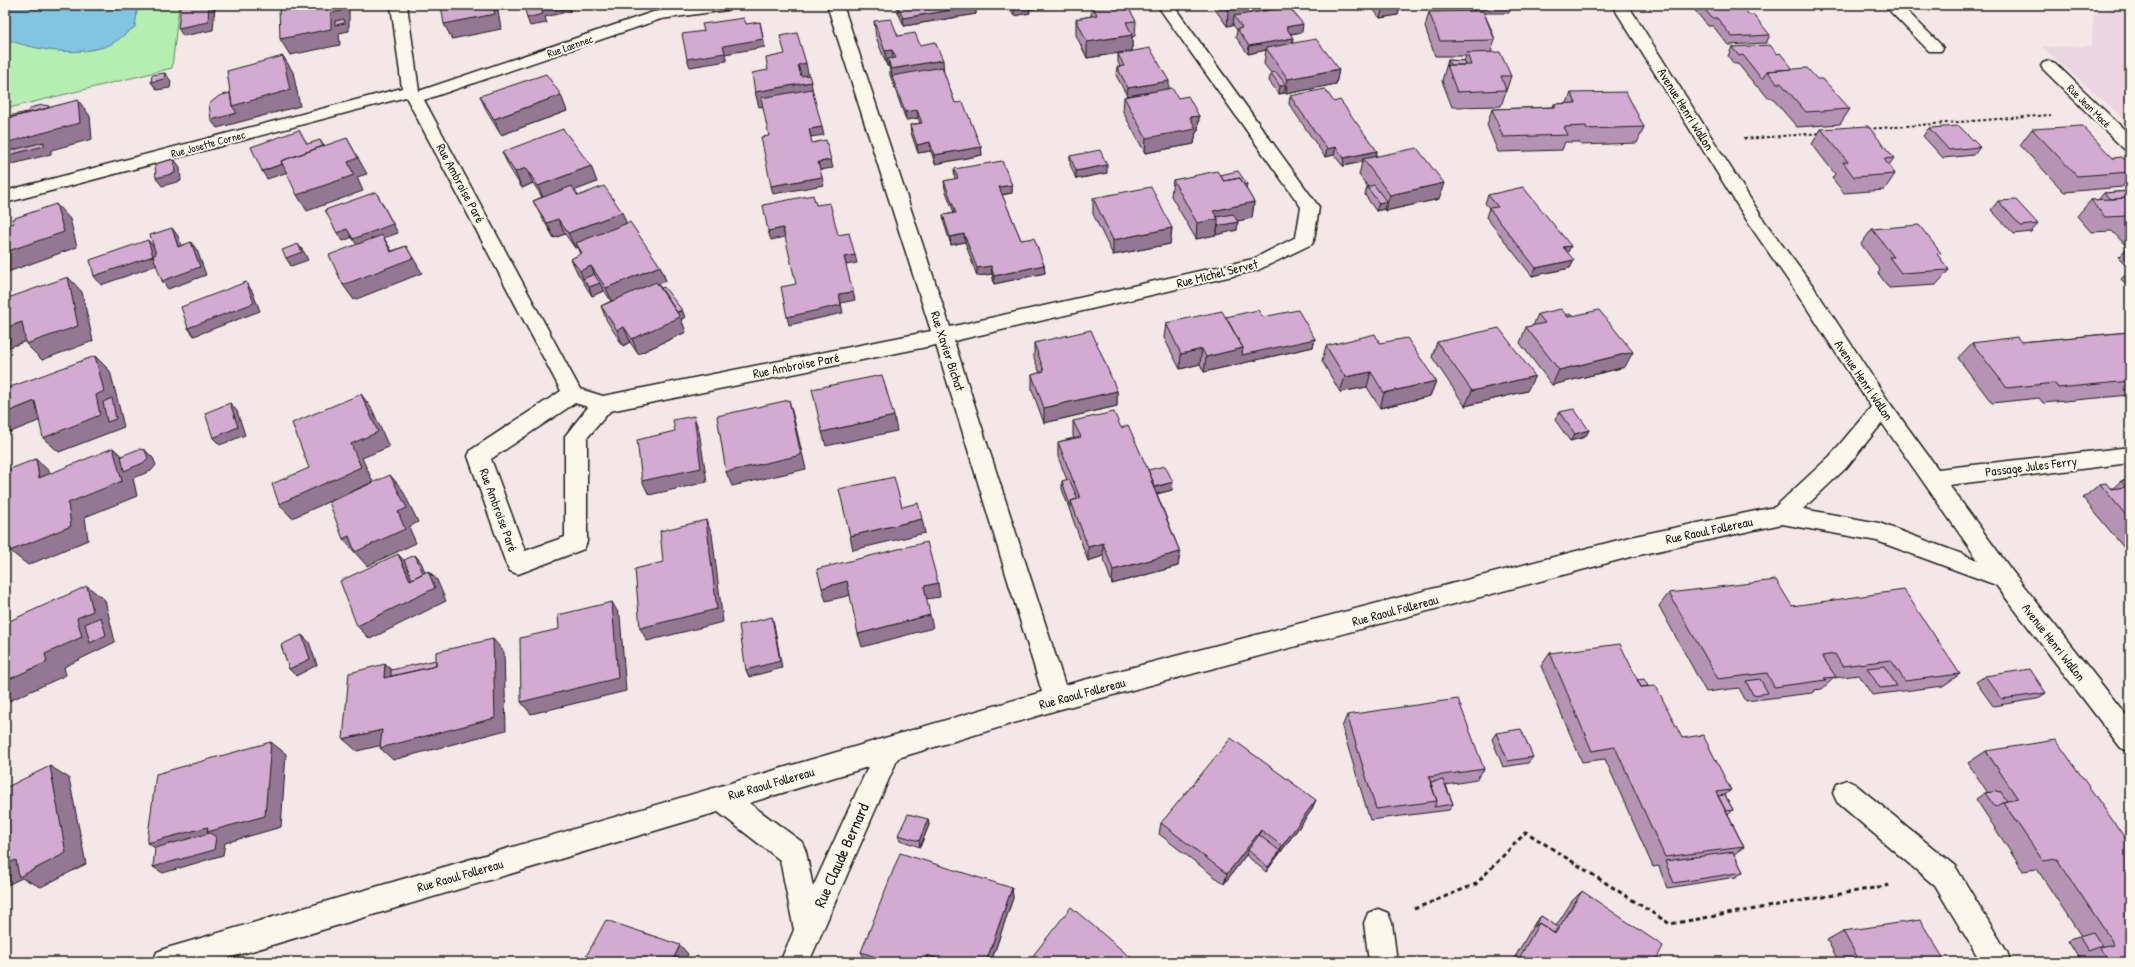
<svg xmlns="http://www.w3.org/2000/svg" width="2135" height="967" font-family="'Patrick Hand',sans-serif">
<rect width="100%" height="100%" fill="#f3e8e7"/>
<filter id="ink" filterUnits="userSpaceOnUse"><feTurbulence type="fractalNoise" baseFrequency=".025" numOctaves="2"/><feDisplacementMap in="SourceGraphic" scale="8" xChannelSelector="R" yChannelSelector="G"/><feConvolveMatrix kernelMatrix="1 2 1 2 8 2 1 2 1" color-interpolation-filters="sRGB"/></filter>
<g filter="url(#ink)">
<path fill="#e9d6e1" d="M2119 5H2130V124L2042 47 2091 46 2094 14Z"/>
<path fill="#b5eeb1" stroke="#688566" d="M5 5H179L172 68 5 109Z"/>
<path fill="#82c5e3" stroke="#598193" d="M5 5H138L135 27C127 32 117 42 107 46 74 57 37 50 5 39Z"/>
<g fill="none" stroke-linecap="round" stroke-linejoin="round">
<g stroke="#1c1c1c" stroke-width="3">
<path id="minor" d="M391 5H407L419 91 653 12 695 5H735L732 8 727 10 661 19 424 100 580 389 603 396 931 331 827 5H843L950 327 1253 259 1296 237 1301 207 1157 5H1173L1319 207 1314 240 1312 244 1258 270 954 341 1065 685 1630 537 1775 507 1830 456 1871 407 1799 296 1753 230 1612 5H1628L1765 222 1813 286 1889 402 1938 469 2130 447V463L1949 485 2012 571 2130 720V752L2121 748 1996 585 1877 541 1782 524 1630 557 1057 710 898 758 809 962H780L794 930 780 860 718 812 215 962H153L157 952 167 948 1042 692 936 345 610 411 587 438V542L584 549 518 574 510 571 506 564 468 456 471 450 561 391 406 97 5 203V191L402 88ZM575 403 588 407 565 436V537L525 551 491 459ZM1882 423 1978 560 1879 523 1803 509 1846 468ZM868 767 813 887 806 852 802 842 749 803Z
M1884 5H1901L1941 45 1943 48 1941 51H1929Z
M2049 61 2055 63 2130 135V150L2124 149 2043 69 2041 66 2043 63Z
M1846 780 1855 784 1955 866 2007 952 2011 962H1981L1935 886 1837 802 1833 793 1837 784Z
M1378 909 1388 913 1392 923 1397 962H1369L1364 923 1368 913Z"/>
</g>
<path stroke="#1c1c1c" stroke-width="2" stroke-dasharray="3 2.5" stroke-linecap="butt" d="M1868 129 2051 115
M1744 139 1821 133"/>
<path stroke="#1c1c1c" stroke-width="3" stroke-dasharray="4.5 3.5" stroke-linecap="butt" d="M1414 909 1476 884 1526 832 1670 924 1891 885"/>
<use href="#minor" fill="#fbf7ec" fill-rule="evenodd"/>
</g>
<path fill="#b593b5" stroke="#1c1c1c" d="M897 5H975L976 14 904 26 897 10Z
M1006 5H1048L1029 10 1030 13 1014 16Z
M1092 5 1136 21 1135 36 1132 37V51L1087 58 1076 35V19L1091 16Z
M1212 5H1278L1277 9 1302 32 1291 34 1292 44 1339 69 1336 84 1286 94 1285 93 1279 94 1269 81 1271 73 1264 64 1266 50 1248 54 1236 37 1237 30 1233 25 1227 26Z
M1370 5H1399L1400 7 1398 15 1380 18Z
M1472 5H1512L1509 13H1484L1492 31 1495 40 1491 52 1511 76 1501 106 1452 107 1442 81 1448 60 1464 61 1466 56H1435L1425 27 1429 12 1474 11Z
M1693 5H1741L1749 15 1770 35 1766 43 1728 45 1713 26H1708L1692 7Z
M874 21 898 36 920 45 944 74 955 103 981 147 982 155 935 164 931 151 918 153 911 133 910 125 920 123 918 118 906 120 890 75 889 66H887L876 37Z
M1732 47 1777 54 1793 69 1817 79 1850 109 1840 124 1797 127 1772 98H1768L1759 87H1757L1738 64H1734L1728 56Z
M1118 54 1169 88 1178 98 1199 116 1198 131 1196 132 1194 144 1145 153 1123 112 1124 97 1127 96 1116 75 1117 67H1120L1118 62Z
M1571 93 1644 127 1637 143 1581 145 1579 142H1565L1562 150 1498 152 1487 125 1492 109 1553 107 1554 104 1567 103Z
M480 96 567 111 501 135 487 112Z
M1290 96 1334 102 1377 151 1376 156 1439 199 1385 211 1384 209 1376 211 1365 195 1367 187H1368L1359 175 1362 162 1343 166 1334 155 1325 157 1289 104Z
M1929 128 1980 147 1974 155 1943 158 1923 136Z
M1821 129 1894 158 1889 165 1895 174 1884 190 1844 193 1832 178 1835 174 1812 144Z
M2032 129 2113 158 2130 165V178L2122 187 2064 192 2020 145Z
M502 152 597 182 575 190 578 196 627 223 660 266 666 281 658 284 661 288 682 310 685 318 681 319 686 332 638 354 630 342 623 346 607 321 601 306 611 301 604 290 592 296 578 274 571 259 581 254 578 247 575 248 565 234 554 238 541 216 533 201 542 197 533 183 522 188 509 167Z
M1070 156 1107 173 1076 179 1070 164Z
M954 169 1012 185V193L1002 195 1021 240 1044 265 1045 273 994 284 992 274 977 276 965 242 951 245 944 223 943 215 954 213 945 189 944 181 955 179Z
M1220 175 1247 184 1246 189 1254 202 1252 218 1237 221V230L1196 239 1171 196 1173 180Z
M2130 191V265H2126L2118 257 2126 249H2129L2112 231 2091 232 2077 216 2091 200H2098L2104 193Z
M1488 195 1574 260 1570 268 1532 276 1486 217 1489 208 1485 203Z
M1093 198 1172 228 1170 244 1113 255 1093 214Z
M1998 201 2038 224 2031 232 2014 234 1991 210Z
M1872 229 1938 256 1949 270 1936 285 1889 288 1878 273 1880 270 1861 244Z
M2129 271H2130V289L2121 279Z
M1538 314 1566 315 1625 367 1552 385 1520 343 1526 327 1533 326Z
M1226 317H1263L1315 339 1313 347 1204 372 1200 364 1180 369 1164 338 1166 323Z
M2130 330V395L2043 403 2039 398 1992 403 1958 358 1972 343 2021 342 2128 332Z
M1437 342 1527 391 1465 406 1432 357Z
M1034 343 1117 391V406L1044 423 1032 390V375L1040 373 1034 358Z
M1380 343 1436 381 1430 396 1380 408 1367 387 1340 392 1322 361 1326 346Z
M1559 412 1589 430 1585 437 1570 441 1555 420Z
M1073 421 1121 428 1148 470 1172 490 1157 494 1180 552 1178 566 1112 584 1103 556 1088 561 1062 489V481L1067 480 1058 457V442L1074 438 1073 436Z
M2130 480V554H2129L2083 498 2100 484 2110 488H2113L2121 481Z
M1669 593 1792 606 1960 674 1943 686 1872 695 1859 675 1834 678 1822 689 1815 690 1812 693 1746 701 1739 688 1706 692 1659 606Z
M1550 653 1637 680 1648 686 1682 738 1731 790 1725 795 1733 810 1728 815 1744 847 1734 854 1743 872 1736 877 1667 888 1659 867V866L1653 867 1605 759 1582 762 1541 666Z
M1985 676 2046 693 2037 699 1993 706 1976 682Z
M1347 715 1484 769 1476 780 1446 785 1453 804 1449 810 1370 820 1342 727Z
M1496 733 1533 757 1528 763 1503 767 1492 739Z
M1986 751 2130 962H2081L2068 941 2081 936 2037 869 2023 871 1976 799 1985 793H1988L1968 763Z
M1311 811 1266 872 1246 855 1224 884 1159 834 1161 823Z
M928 819 929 825 920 847 900 840 898 835Z
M1012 888 1013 898 991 962H870L866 961 861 952Z
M1582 891 1655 962H1512L1536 921 1541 916 1556 926 1572 901Z
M1843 931 1944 959 1938 962H1839L1827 940Z"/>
<path fill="#947893" stroke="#1c1c1c" d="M209 5H214L215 6 213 30 183 36 178 28Z
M341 5H347L349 9V31L339 33 340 45 290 55 280 39 331 13Z
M493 5H497L501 29 452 39 444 24Z
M559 5H569L571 11 545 17 547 23 530 26 527 18 541 9Z
M1014 5H1048L1029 10 1030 13 1014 16Z
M1259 5H1278L1276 17 1234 16 1233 25 1227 26 1228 10Z
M976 6V14L904 26 903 18Z
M1400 7 1398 15 1380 18 1382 10Z
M760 22 765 47 725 54 727 61 690 67 687 59 723 46Z
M1303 24 1302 32 1284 35 1286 27Z
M1132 35V51L1087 58V42Z
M1293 38 1292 46 1266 48V50L1248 54 1249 46Z
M892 50 894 65 888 59 889 66H887L885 51Z
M283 56 293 72 300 106 217 128 211 120 232 106Z
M943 60 944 75 892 76 891 69Z
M806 63 809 79 802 80 798 65Z
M1339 69 1336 84 1286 94 1288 79Z
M165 73 171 81 170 88 157 90 151 82Z
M1169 81V89L1127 96 1128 88Z
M811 82 814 98 759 107 755 92Z
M1286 85 1284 93 1279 94 1280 86Z
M561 95 567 111 501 135 494 119Z
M78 100 90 116 92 139 51 150V154L5 166V143Z
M917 110 918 118 906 120 905 112Z
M1199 116 1198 131 1196 132 1194 144 1145 153 1146 138 1190 117Z
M822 127 824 135 811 137 809 129Z
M347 138 367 174 357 177 363 191 307 211 297 195 348 162Z
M320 140 325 148 309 165 267 179 262 171 304 157Z
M930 142 931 151 918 153 917 145Z
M981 147 982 155 935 164 934 155Z
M1336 147 1334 155 1325 157 1327 149Z
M1377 151 1375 159H1363L1362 162 1343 166 1344 158Z
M174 159 180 167 181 181 162 186 156 178Z
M831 160 833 168 820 170 818 162Z
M1107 165V173L1076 179V171Z
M591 166 597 182 545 202 538 186Z
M526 168 533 183 522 188 515 172Z
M822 177 824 185 773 194 771 186Z
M1444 183 1439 199 1385 211 1390 195Z
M1012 185V193L1000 195 999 187Z
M376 192 398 233 384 238 392 251 406 246 422 273 354 300 343 285 391 252 358 247 353 239Z
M1386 201 1384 209 1376 211 1379 203Z
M1254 202 1252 218 1218 225 1216 235 1196 239 1197 223 1213 211Z
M56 204 70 219 77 247 5 273V252Z
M622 212 628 227 576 243 578 247 575 248 568 233Z
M558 219 565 234 554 238 547 223Z
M1238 222 1237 230 1216 235 1218 226Z
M172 228 178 236 184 255 178 247Z
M783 228 785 237 771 240 768 231Z
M1172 228 1170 244 1113 255V240Z
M347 229 353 237 343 241 337 233Z
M964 234 965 242 951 245 950 237Z
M148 240 155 248 160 264 101 285 94 276Z
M191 242 197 250 206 275 168 289 162 281Z
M298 244 304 252 308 260 291 266 286 258Z
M1571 246 1567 254 1563 247Z
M855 255 857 263 846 265 844 257Z
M1574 260 1570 268 1532 276 1536 268Z
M1044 265 1045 273 994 284V276Z
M591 266 598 282 583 279 580 271Z
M660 266 666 281 613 303 606 288Z
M991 266 992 274 977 276V268Z
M68 277 82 292 93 341 42 360 26 344Z
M246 282 252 291 260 311 194 336 188 328Z
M600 283 604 291 592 296 589 287Z
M853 292 855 300 841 303 843 313 789 325 787 317 839 294Z
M682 310 685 318 681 319 686 332 638 354 632 339Z
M22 322 37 337 5 349V328Z
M624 327 630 342 623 346 617 330Z
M1315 339 1313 347 1204 372 1206 357 1243 348Z
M1202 349 1200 364 1180 369 1181 354Z
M1633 352 1625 367 1552 385 1559 370Z
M95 356 110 371 119 406 124 427 59 452 43 438Z
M1371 372 1367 387 1340 392 1345 377Z
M1535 376 1527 391 1465 406 1472 391Z
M1436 381 1430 396 1380 408 1384 393Z
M1117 391V406L1044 423V408Z
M361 394 372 409 389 447 362 458 373 482 292 518 279 504 351 444Z
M789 400 793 415 806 469 732 486 726 472Z
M35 401 51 416 8 433 5 431V413Z
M230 403 237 411 245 435 220 445 213 438Z
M694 416 699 431 707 482 649 495 642 481Z
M894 416 897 431 826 446 822 432Z
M1589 430 1585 437 1570 441 1575 434Z
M113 448 128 462 145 450 153 458 156 465 151 471 133 478 137 496 85 517 88 540 28 565 10 551 68 503Z
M36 459 52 474 39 478Z
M390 475 402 489 418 522 409 527 416 543 367 566 343 539 398 512Z
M1173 482 1172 490 1152 495 1153 488Z
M922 519 925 533 853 550 850 536Z
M706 520 712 534 723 622 647 641 640 628Z
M1103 543V556L1088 561V547Z
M1180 552 1178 566 1112 584 1113 570Z
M398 554 410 567 424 576 415 555 421 562 428 579V571L433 577 431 573 437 580 446 601 370 639 357 626 410 580Z
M847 581 851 595 826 601 822 588Z
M938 583 940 597 926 599 924 586Z
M87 586 105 600 115 642 64 667 66 675 5 703V681L77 618Z
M612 602 620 616 626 691 531 714 521 702Z
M930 615 933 628 862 647 858 634Z
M772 617 774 624 782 668 749 677 746 670Z
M302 635 309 642 317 665 296 676 289 669Z
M493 639 504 652 506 730 393 760 380 748Z
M441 658 447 665V679L397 691 384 678 385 664 398 676 397 682 441 672Z
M382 730 395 742 357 751 343 739Z
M271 742 286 754 281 827 225 843 223 855 163 873 153 867 165 854 147 843Z
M50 766 69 778 86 864 41 887 22 878 5 886V865Z
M1316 800 1311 811 1266 872 1268 867 1280 851 1282 846Z
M928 819 929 825 920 847 919 841Z
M1261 830 1257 841 1248 850 1246 855 1224 884 1227 874Z
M1012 888 1013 898 991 962H986Z
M680 945 688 954 684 962H672Z
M927 955 930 962H924Z"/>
<path fill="#d3abd2" stroke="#1c1c1c" d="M181 5H209L208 22 178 28Z
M284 5H341V11L331 13V29L280 39 279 6Z
M441 5H493L495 14 444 24Z
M524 5H559L541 9 543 14 527 18Z
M897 5H975L976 6 903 18Z
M1092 5H1127L1136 21 1126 22 1132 35 1087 42 1076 19 1097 15Z
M1225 5H1259L1228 10Z
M1378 5H1399L1400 7 1382 10Z
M1478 5H1510L1478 6Z
M1701 5H1741L1749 15H1754L1770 35 1732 37 1717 18H1712Z
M1289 7 1303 24 1286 27 1293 38 1249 46 1237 29 1242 28 1234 16Z
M1483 11 1495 40 1440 41 1429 12Z
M744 18 746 24 760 22 763 39 723 46 725 53 687 59 682 34 704 31 702 24Z
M344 19 345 23 335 25V21Z
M891 19 898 36 915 33 920 45 935 42 943 60 891 69 888 59 896 58 892 50 885 51 874 21Z
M797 33 806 63 798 65 801 76 809 75 811 82 755 92 752 73 768 70 766 58 785 54 780 36Z
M1316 39 1339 69 1288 79 1266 48Z
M1770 45 1777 54 1780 53 1793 69 1767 71 1763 78H1761L1743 55 1739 56 1732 47Z
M1150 48 1169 81 1128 88 1117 67 1124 66 1118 54Z
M1500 52 1511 76H1501L1506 90 1457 92 1447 65H1471L1467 53Z
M283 56 290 90 232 106 227 71Z
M1448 60 1465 61 1466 65H1450Z
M942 67 955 103 963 102 981 147 934 155 930 142 917 145 910 125 922 123 917 110 905 112 892 76Z
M1807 68 1817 79H1823L1850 109 1806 112 1781 83H1777L1767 71Z
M1276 72 1286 85 1280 86 1271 73Z
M165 73 164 79 151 82 152 75Z
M546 74 561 95 494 119 480 96Z
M1172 88 1178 98 1188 96 1199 116 1190 117 1196 129 1146 138 1124 97Z
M812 89 822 127 809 129 812 143 826 140 831 160 818 162 822 177 771 186 761 137 769 136 761 98Z
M1325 89 1334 102 1340 100 1377 151 1344 158 1336 147 1327 149 1290 96Z
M1626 92 1644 127 1587 129 1586 126 1564 127 1568 135 1503 137 1492 109 1556 107 1554 104 1576 103 1571 93Z
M230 93 232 106 237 113 211 120 209 104 219 96Z
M78 100 80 123 5 143V119Z
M43 105 49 106V108L5 119 9 116 27 112 33 107Z
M1868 126 1894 158 1884 159 1895 174 1854 177 1843 162H1848L1821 129Z
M1959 126 1980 147 1949 150 1929 128Z
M2082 126 2113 158 2122 157 2130 165V172L2077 176 2032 129Z
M563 129 591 166 538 186 526 168 515 172 502 152Z
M299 130 307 144 320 140 323 146 281 161 282 164 262 171 251 147Z
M347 138 358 158 348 162 354 175 297 195 281 161Z
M44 142V146L5 156V152Z
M1417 148 1444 183 1390 195 1363 159Z
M1100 150 1107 165 1076 171 1070 156Z
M174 159 175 173 156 178 155 164Z
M1002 161 1012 185 999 187 1021 240 1034 238 1044 265 994 276 991 266 977 268 964 234 950 237 943 215 956 213 944 181 958 178 954 169Z
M1217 171 1224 181 1240 178 1254 202 1213 211 1218 219 1197 223 1173 180Z
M1238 171 1247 184 1244 185 1240 178 1224 181 1220 175Z
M1374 185 1386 201 1379 203 1367 187Z
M572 186 578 196 604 186 622 212 568 233 558 219 547 223 533 201Z
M1151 187 1172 228 1113 240 1093 198Z
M1523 187 1571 246 1563 247 1574 260 1536 268 1489 208 1498 207 1488 195Z
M2130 191V198L2110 199 2104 193Z
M376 192 393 224 353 239 347 229 337 233 325 210Z
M813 195 816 205 830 203 838 235 849 233 855 255 844 257 853 292 839 294 841 305 787 317 781 287 796 284 783 228 768 231 763 205Z
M2130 198V219L2127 216 2105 217 2091 200Z
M2016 200 2038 224 2021 226 1998 201Z
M56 204 64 232 5 252V226L14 223 12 219Z
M1233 214 1238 222 1218 226V219L1217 217Z
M630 222 660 266 606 288 591 266 580 271 571 259 582 253 576 243Z
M1919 225 1941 253 1937 254 1949 270 1901 273 1889 257H1894L1872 229Z
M172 228 178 247 191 242 200 267 162 281 153 256 156 254 150 235Z
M382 235 391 252 406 246 413 258 343 285 329 255Z
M148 240 153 256 94 276 90 260Z
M298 244 302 252 286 258 282 250Z
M2126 249H2130V253Z
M594 274 600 283 589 287 583 279Z
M68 277 78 326 26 344 22 322 5 328V299Z
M246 282 254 303 188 328 181 307Z
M656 282 680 317 632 339 624 327 617 330 601 306Z
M664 287 682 310 677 312 661 288Z
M1561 309 1568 317 1599 310 1633 352 1559 370 1526 327 1545 323 1538 314Z
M1258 310 1263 317 1298 310 1315 339 1242 355 1243 348 1226 317Z
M1222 311 1243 348 1206 357 1202 349 1181 354 1166 323Z
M1570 314 1572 316 1568 317 1566 315Z
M1499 328 1535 376 1472 391 1437 342Z
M1091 330 1117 391 1044 408 1032 375 1044 371 1034 343Z
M2130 332V381L2058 388 2055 383 2007 388 1972 343 2017 337 2021 342Z
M1375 334 1380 343 1407 338 1436 381 1384 393 1371 372 1345 377 1326 346Z
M95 356 104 391 96 395 100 415 43 438 35 401 5 413V389Z
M882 375 894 416 822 432 812 389Z
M361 394 378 432 351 444 361 467 279 504 272 484 309 468 292 423Z
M112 398 116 419 107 422 103 402Z
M789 400 801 455 726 472 717 416Z
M230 403 238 427 213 438 205 413Z
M1574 409 1589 430 1575 434 1559 412Z
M1114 412 1121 428 1128 425 1153 481H1151L1180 552 1113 570 1103 543 1088 547 1071 501 1080 498 1058 442 1081 437 1073 421Z
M694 416 701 468 642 481 637 440 675 431 673 420Z
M113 448 122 481 68 503 71 526 10 551 5 524V471L36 459 39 478Z
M139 449 145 450 148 458 143 463 124 471 121 456Z
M1165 466 1173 482 1154 487 1153 484V481L1148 470Z
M390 475 407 508 398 512 405 529 355 552 349 536 343 539 329 502Z
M894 477 902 507 918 503 922 519 850 536 839 489Z
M1069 479 1078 499 1071 501V508L1062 481Z
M2130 480V520L2100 484 2106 483 2111 489 2126 487 2121 481Z
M706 520 717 609 640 628 635 569 663 562 660 531Z
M927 542 938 583 924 586 930 615 858 634 847 581 822 588 817 569Z
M398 554 410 580 428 571 435 588 357 626 340 581Z
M415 555 423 573 412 579 404 560Z
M1776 580 1792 606 1904 590 1960 674 1905 681 1891 660 1842 666 1835 654 1822 656 1836 677 1824 678 1826 680 1774 687 1767 673 1718 679 1669 593Z
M87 586 93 611 77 618 82 637 45 654 47 662 5 681V623Z
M612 602 618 678 521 702 520 638 559 629 558 615Z
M101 617 106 635 90 643 85 624Z
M772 617 780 661 746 670 739 625Z
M302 635 310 659 289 669 281 645Z
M493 639 495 718 380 748 382 730 343 739 349 673 385 664 384 678 436 666V652Z
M1620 644 1641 687 1656 686 1682 738 1703 735 1731 790 1716 792 1744 847 1665 857 1615 747 1592 751 1550 653Z
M436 660V666L391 676V670Z
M1884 666 1897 686 1880 688 1867 668Z
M2030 669 2046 693 2002 699 1985 676Z
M1644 679 1648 686 1641 687 1637 680Z
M1760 679 1768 693 1753 695 1746 681Z
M1458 699 1484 769 1429 777 1437 801 1376 809 1347 715Z
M1521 729 1533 757 1508 761 1496 733Z
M1231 738 1316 800 1282 846 1261 830 1227 874 1161 823Z
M2056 740 2130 845V962H2109L2099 947 2114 944 2057 859 2043 861 2003 802 2018 799 1986 751Z
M271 742 265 816 207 832 208 827 147 843 156 774Z
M50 766 66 853 19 877 16 860 5 865V788Z
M1443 780 1453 804 1434 807 1437 801 1430 782Z
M2000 791 2007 801 2003 802 1995 807 1985 793Z
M1725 795 1733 810 1726 811 1718 796Z
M908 814 928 819 919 841 898 835Z
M210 833 216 837 214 850 153 867 155 848Z
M1259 835 1280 851 1268 867 1248 850Z
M1733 852 1743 872 1674 883 1665 861Z
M900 853 1012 888 986 962H949L927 955 924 962H890L861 952Z
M1582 891 1663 946 1655 962H1517L1539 923 1555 934Z
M1071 907 1136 962H1028Z
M1541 916 1558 927 1554 933 1539 923 1534 927Z
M606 920 680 945 672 962H583Z
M1920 920 1944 959 1931 962H1860L1843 931Z
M2093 932 2102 946 2088 951 2079 936Z
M928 959 938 962H927Z"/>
</g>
<g text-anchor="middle" stroke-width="4" stroke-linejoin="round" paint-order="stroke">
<g font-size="11" fill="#1c1c1c" stroke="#fbf7ec">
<text transform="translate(570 46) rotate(-19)" y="4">Rue Laennec</text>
<text transform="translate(2089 106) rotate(45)" y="4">Rue Jean Macé</text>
<text transform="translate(208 144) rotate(-15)" y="4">Rue Josette Cornec</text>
</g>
<g font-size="13" fill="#1c1c1c" stroke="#fbf7ec">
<text transform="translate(1686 109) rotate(58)" y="5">Avenue Henri Wallon</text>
<text transform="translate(461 183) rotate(62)" y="5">Rue Ambroise Paré</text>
<text transform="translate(1217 273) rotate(-14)" y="5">Rue Michel Servet</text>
<text transform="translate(948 351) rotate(72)" y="5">Rue Xavier Bichat</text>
<text transform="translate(796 365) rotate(-11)" y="5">Rue Ambroise Paré</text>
<text transform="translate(1864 380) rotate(56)" y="5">Avenue Henri Wallon</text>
<text transform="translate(2031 466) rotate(-7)" y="5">Passage Jules Ferry</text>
<text transform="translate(499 510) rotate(70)" y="5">Rue Ambroise Paré</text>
<text transform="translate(1709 530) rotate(-12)" y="5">Rue Raoul Follereau</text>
<text transform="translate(1395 610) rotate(-15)" y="5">Rue Raoul Follereau</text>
<text transform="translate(2054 642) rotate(52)" y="5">Avenue Henri Wallon</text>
<text transform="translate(1082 693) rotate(-15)" y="5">Rue Raoul Follereau</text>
<text transform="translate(771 783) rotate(-16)" y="5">Rue Raoul Follereau</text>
<text transform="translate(460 875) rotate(-16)" y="5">Rue Raoul Follereau</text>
</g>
<g font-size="16" fill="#1c1c1c" stroke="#fbf7ec">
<text transform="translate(841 855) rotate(-66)" y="6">Rue Claude Bernard</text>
</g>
</g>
<rect width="2135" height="967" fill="none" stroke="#fbf7ec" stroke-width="20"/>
<rect x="10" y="10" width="2115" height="947" fill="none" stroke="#1c1c1c" stroke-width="1.5" filter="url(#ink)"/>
</svg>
